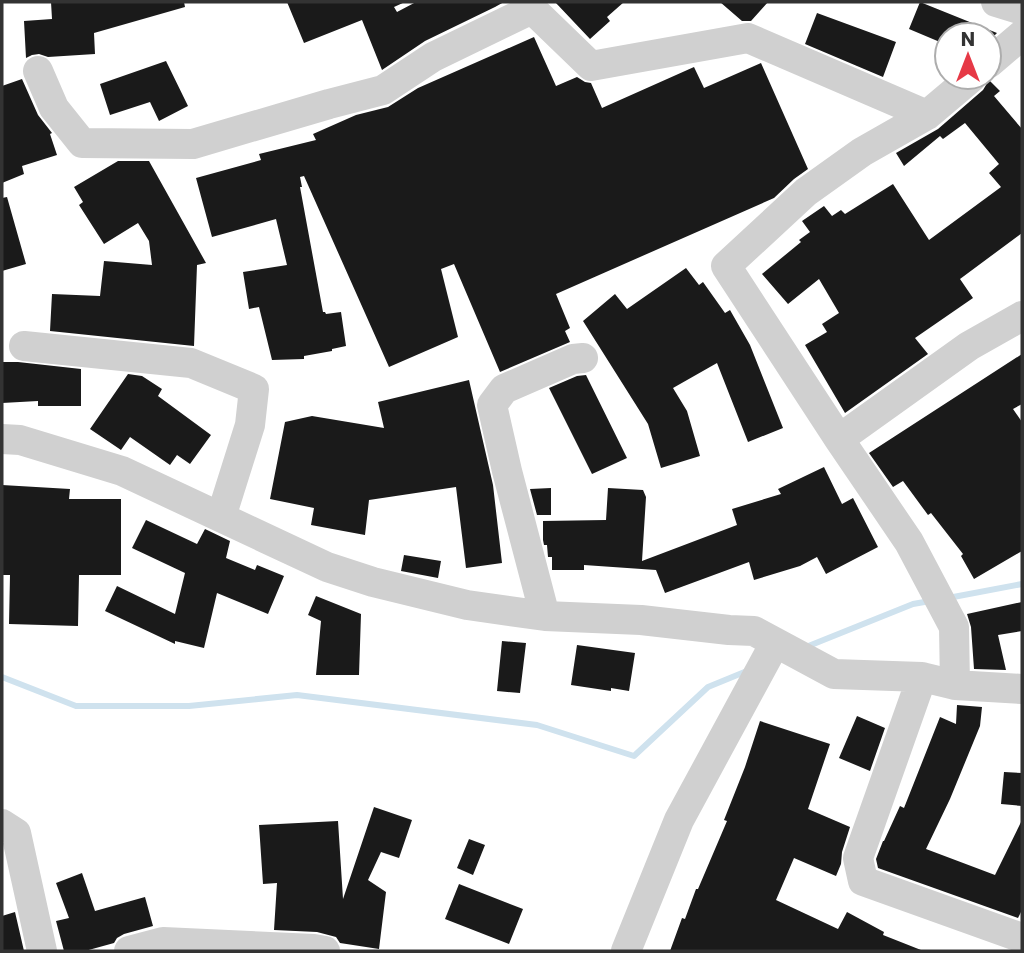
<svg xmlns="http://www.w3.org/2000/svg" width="1024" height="953" font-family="Poppins,sans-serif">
<rect width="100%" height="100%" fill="#fff"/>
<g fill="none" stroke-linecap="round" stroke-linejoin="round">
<path stroke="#cfe2ee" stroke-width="6" d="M948 598 1022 584
M806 647 913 604 930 601
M2 677 76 706H189L297 695 537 725 634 756 708 687 747 671"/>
</g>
<path fill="#1a1a1a" d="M51 2H184L185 7 94 33 95 54 48 57 39 54 32 55 26 58 24 21 52 19Z
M287 2H405L394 7 397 12 416 2H504L495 7 425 41 382 70 362 20 304 43Z
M555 2H624L607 17 610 21 590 39Z
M720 2H768L751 21H742Z
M920 2 997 33 995 35H947V45L909 29Z
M817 13 896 42 883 77 805 44Z
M534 37 556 86 577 77 585 82 591 83 602 108 694 67 704 88 761 63 808 169 794 179 774 198 556 294 570 328 565 331 570 342 500 372 454 264 441 269 458 337 389 367 304 176 300 177 302 187H300L323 312H325L326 314 341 312 346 346 332 349V351L304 356V359L272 360 259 307 249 309 243 272 287 265 276 219 212 237 196 178 261 160 259 154 316 140 313 134 356 115 388 107 418 88Z
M166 61 188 106 159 121 150 102 110 115 100 84Z
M22 79 38 115 52 133 50 134 57 155 22 166 24 174 2 183V86Z
M989 80 1000 91 994 96 1022 129V233L960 279 973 298 915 338 928 354 845 413 805 345 827 332 822 324 839 313 819 279 788 304 762 274 801 242 799 240 810 232 802 221 824 206 832 216 841 210 845 214 893 184 929 240 1001 187 989 173 999 164 965 123 943 139 940 136 904 166 896 153 938 129 983 90Z
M118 161H149L206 263 197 265 194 346 50 331 52 294 100 296 104 261 152 265 149 241 138 223 104 244 79 205 83 202 74 187Z
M7 197 26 264 2 271V198Z
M686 268 699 285 703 282 725 313 730 310 750 345 783 428 748 442 717 363 673 388 687 411 700 456 661 468 648 424 583 321 615 294 627 309Z
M1022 354V404L1013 409 1022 422V551L974 579 961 556 963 554 931 513 928 515 903 481 893 487 869 453Z
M2 362H18L81 369V406H38V401L2 403Z
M128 374 142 376 162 389 158 396 211 435 190 464 177 455 170 465 130 437 121 450 90 429Z
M586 375 627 458 592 474 549 388 577 376Z
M469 380 493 485 502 563 466 568 456 487 369 500 365 535 311 525 314 508 270 499 285 422 312 416 384 428 378 402Z
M824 467 842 504 853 498 878 547 826 574 817 557 800 566 754 580 749 562 665 593 656 570 584 565V570H552V557H548L547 545H544L543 540V521L606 520 608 488 643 490 646 497 642 561 737 525 732 509 781 494 778 489Z
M2 485 70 489 69 499H121V575H79L78 626 9 624 10 575H2Z
M551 488V515H537L530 489Z
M146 520 197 544 205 529 230 541 226 558 255 570 257 565 284 576 268 614 217 593 204 648 175 641V644L105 611 117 586 175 614 185 573 132 548Z
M404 555 441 561 438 578 401 571Z
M316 596 361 614 359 675H316L321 621 308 615Z
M1022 602V631L998 635 1006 670 974 669 971 627 967 614Z
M502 641 526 643 520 693 497 691Z
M577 645 635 653 629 691 611 688V691L571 685Z
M957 705 982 707 980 726 950 799 926 849 995 875 1022 820V910L1018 918 878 868 876 859 883 841H884L900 806 904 808 940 717 956 724Z
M857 716 885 728 870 771 839 758Z
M760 721 830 744 808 809 850 827 842 852 841 864 836 876 794 858 776 900 838 929 847 912 884 932 883 935 921 950V951H670L682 918 685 919 696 889H698L727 821 724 820 745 767Z
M1004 772 1022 773V806L1001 804Z
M374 807 412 820 399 858 381 852 368 880 386 892 379 949 340 943 336 937 317 932 274 930 277 883 263 884 259 825 338 821 343 899Z
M469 839 485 845 473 875 457 868Z
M82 873 95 911 145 897 153 926 124 934 117 938 114 943 85 951H64L56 921 69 918 56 883Z
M459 884 523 909 509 944 445 919Z
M15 912 24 951H2V916Z"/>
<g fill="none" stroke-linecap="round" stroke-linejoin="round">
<path stroke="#d0d0d0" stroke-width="30" d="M527 2 532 9 591 66 748 38 927 115
M996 2 1022 10
M989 63 1022 35
M38 71 54 108 82 143 193 144 329 104 383 90 433 57 532 9
M24 346 191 363 254 389 250 425 221 517
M2 439 20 440 122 471 327 567 373 582 467 605 545 616 641 620 729 630 754 631 834 674 922 677 955 685 1022 689
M839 439 969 346 1022 316
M545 616 507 471 492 405 504 389 573 359 583 358
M922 677 858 858 863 881 1022 938
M955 685 954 627 909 542 839 439 726 266 806 192 862 152 927 115 972 77
M2 824 16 833 42 951
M129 951 163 942 314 949 325 951
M626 951 679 820 775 643"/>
</g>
<rect width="1024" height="953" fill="none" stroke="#333333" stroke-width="7"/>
<g transform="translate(968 56)"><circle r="33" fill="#ffffff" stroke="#adadad" stroke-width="2"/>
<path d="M0-5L12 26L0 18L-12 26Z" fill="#e63946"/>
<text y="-10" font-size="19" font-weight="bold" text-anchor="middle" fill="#333333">N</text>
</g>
</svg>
